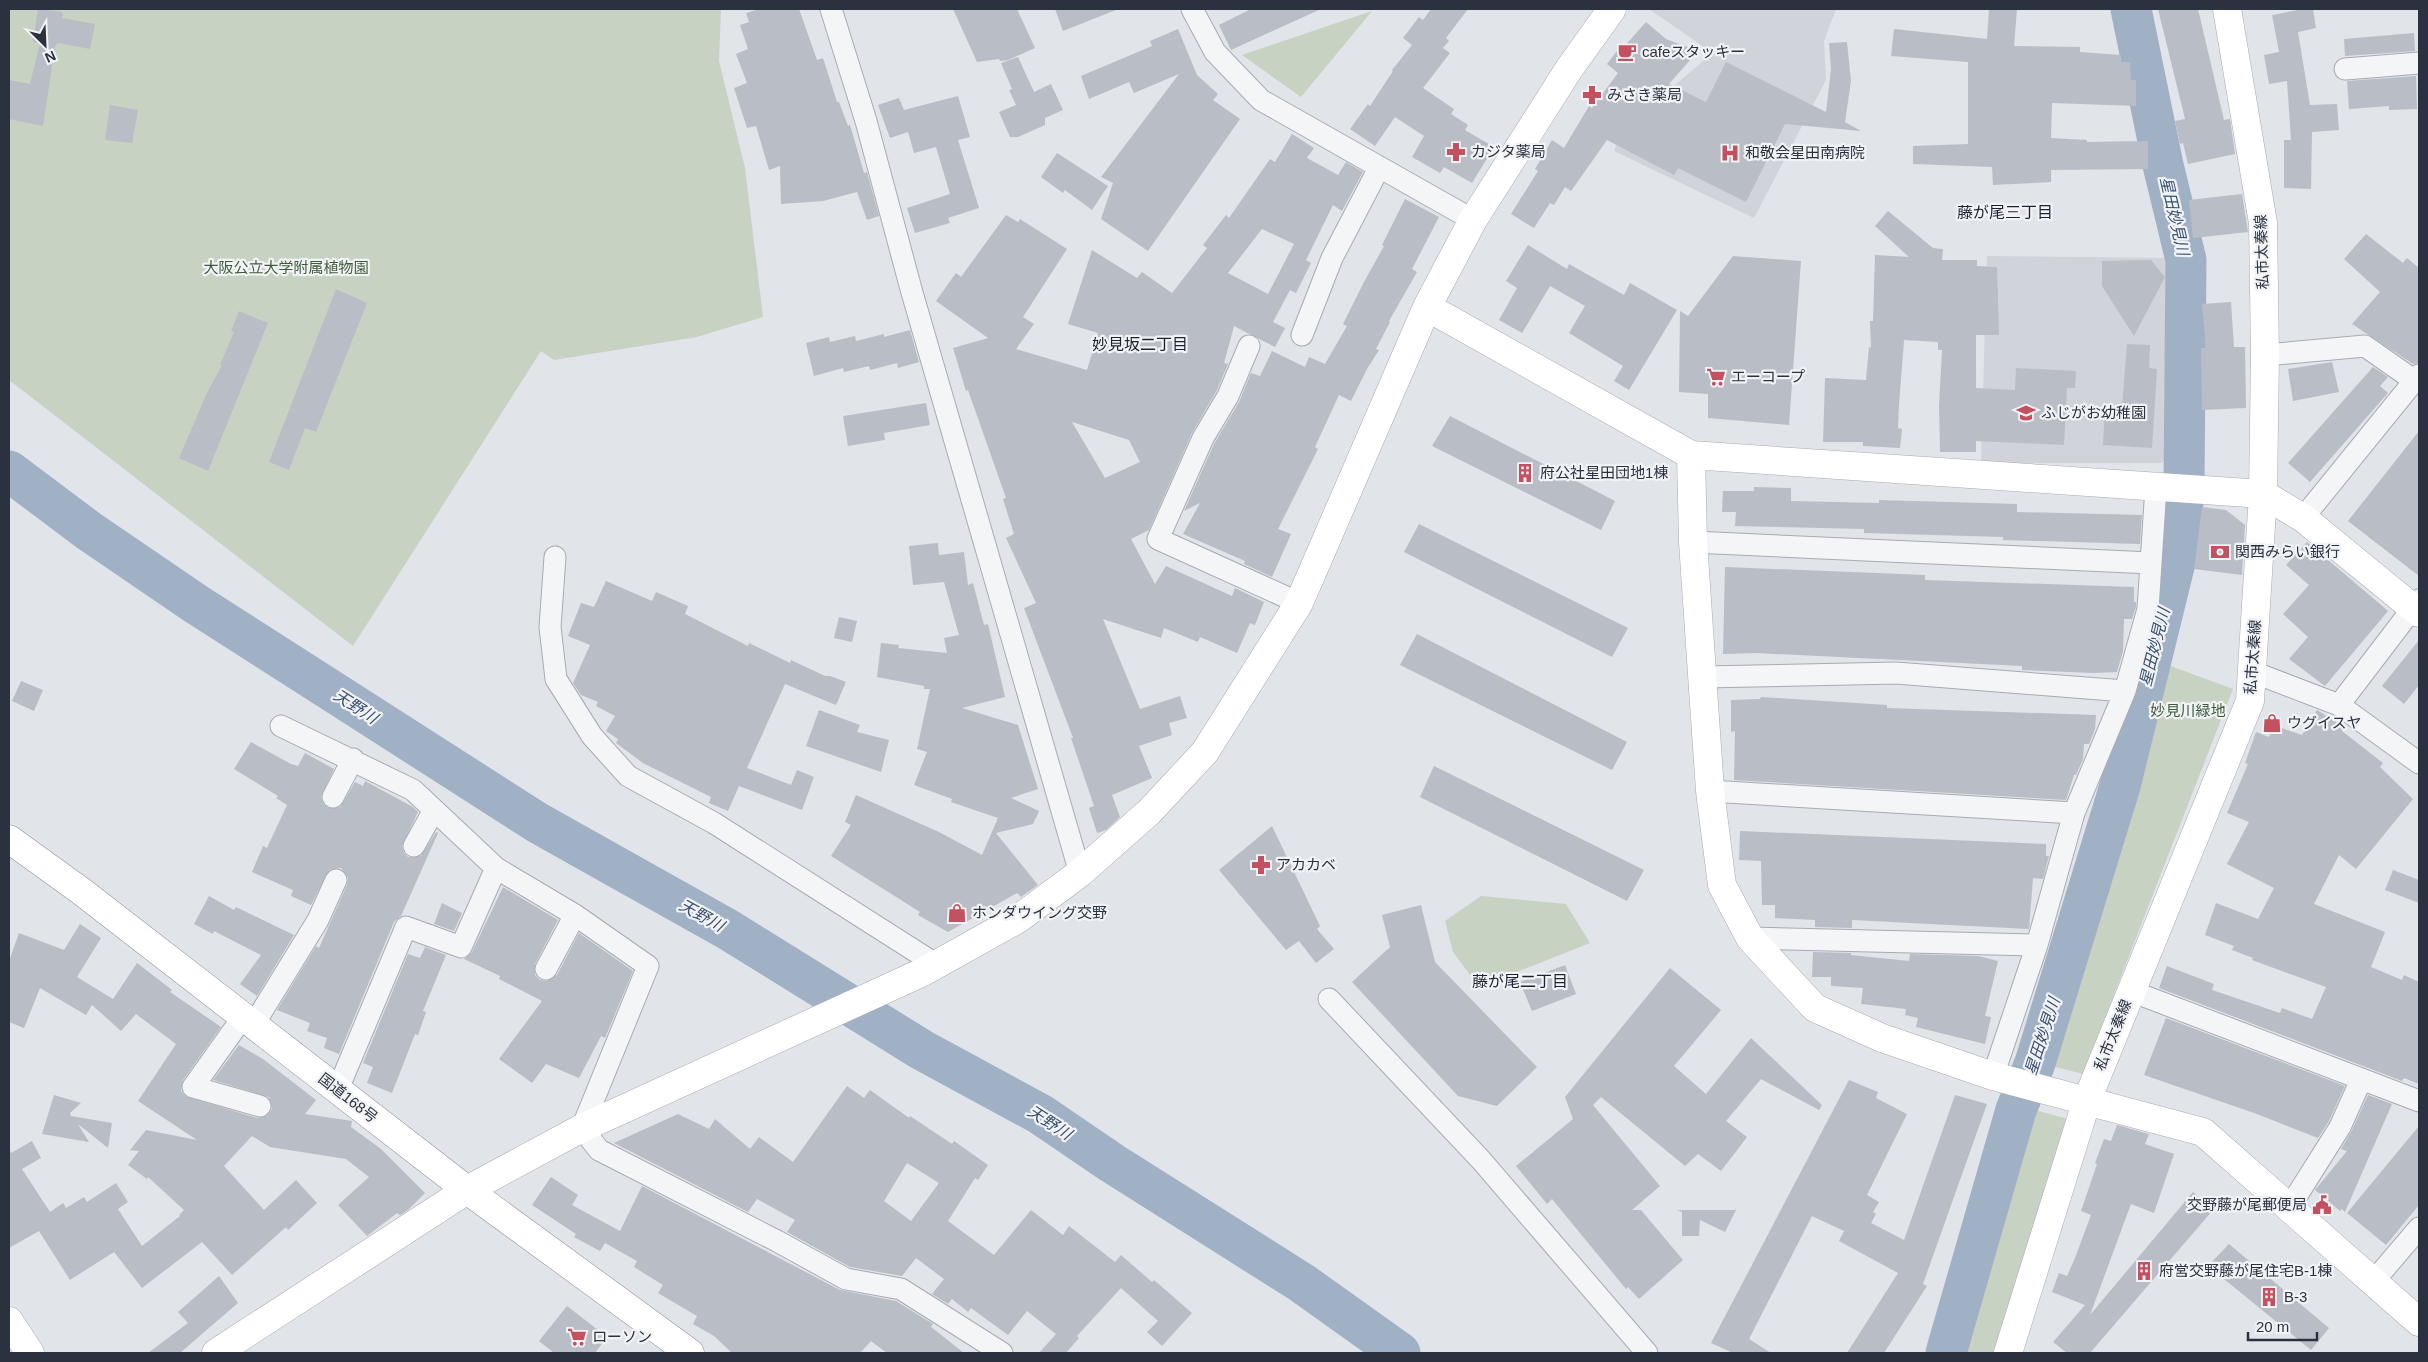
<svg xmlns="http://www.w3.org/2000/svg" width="2428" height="1362" font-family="Helvetica,'Noto Sans JP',sans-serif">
<rect width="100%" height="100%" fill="#e1e4e9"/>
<path fill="#d0d3da" d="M1649 9H1836L1824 41 1826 80 1754 218 1614 151 1623 129 1708 57 1707 49Z
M1987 256 2171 258 2173 442 2162 463H1981Z"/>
<path fill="#c7d2c3" d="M9 9H721L719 61 745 168 763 317 697 337 554 360 541 351 353 646 9 380Z
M1372 11 1301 97 1242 55Z
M2168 665 2233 689 2083 1074 2040 1063Z
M1481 896 1566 904 1590 943 1479 987 1453 952 1445 921Z
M2031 1109 2068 1119 1997 1353H1953Z"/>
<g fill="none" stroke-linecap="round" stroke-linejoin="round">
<path stroke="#a0b1c6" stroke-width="41" d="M9 471 89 531 196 604 538 823 727 929 922 1050 1040 1114 1112 1163 1302 1283 1400 1353
M1946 1353 2016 1110 2035 1063 2120 786 2181 538 2184 484 2186 260 2163 165 2131 9"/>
</g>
<path fill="#b9bdc5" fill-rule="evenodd" d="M38 9 63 12 62 18 95 24 90 49 58 43 55 46 43 126 9 119V80L30 84 40 43 33 42Z
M760 9H799L817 60 823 58 837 102H839L848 126 850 125 864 173 867 172 879 216 867 220 857 192 823 201 781 204 780 166 769 170 756 126 747 128 734 88 747 83 736 54 748 49 740 25 749 22 746 13Z
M953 9H1017L1035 48 1008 60 1000 61 999 59 977 62Z
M1055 9H1116V10L1063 31Z
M1251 9H1321L1231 50 1219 25Z
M1431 9H1468L1446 38 1449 41 1443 48 1450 53 1423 88 1454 109 1451 114 1468 125 1465 130 1494 147 1472 183 1444 167 1440 173 1412 157 1424 136 1395 117 1375 146 1350 129 1368 104 1370 106 1393 71 1392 70 1412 45 1403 38 1419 17 1423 20Z
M1989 9H2017L2014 46 2080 47V52L2121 55V62H2130L2131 80H2136V106L2052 103 2051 138 2087 140V142L2148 141V169L2051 170V182L1993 185 1992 167 1913 164V146L1968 144V62L1891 56 1894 29 1987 39Z
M2158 9H2198L2224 120 2230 119 2235 154 2188 164 2183 143 2180 144 2175 121 2185 119Z
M2303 9H2313L2316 28 2298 32 2310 105 2337 104 2339 130 2312 132 2311 189 2284 188V140H2291L2287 81 2269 84 2264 55 2279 52 2272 15Z
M1646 22 1666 39 1698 51 1669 84 1706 102 1726 62 1826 112 1831 69 1829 43 1847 42 1851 81 1845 122 1861 131 1785 124 1746 202 1678 168 1674 175 1607 140 1571 191 1565 187 1554 205 1550 203 1534 228 1511 214 1538 171 1535 169 1552 140 1564 148 1589 106 1592 108 1618 73 1607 64 1620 47 1622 49Z
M1178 29 1197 75 1218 94 1213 100 1240 119 1148 251 1101 219 1113 183 1101 177 1179 74 1134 93 1129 82 1089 99 1081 76 1152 46 1150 41Z
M2414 33 2415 51 2345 56 2344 39Z
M1018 57 1034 92 1051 84 1063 110 1045 118V125L1018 137H1010L999 112 1016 105 1009 90 1012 89 1001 63Z
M2416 76 2417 109 2389 110V106L2349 109 2347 81Z
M958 96 970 137 958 140 979 208 948 218 950 223 915 233 907 208 950 194 936 147 914 153 908 132 890 138 878 105 899 98 904 110Z
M110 105 138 110 132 143 105 140Z
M1292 134 1314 148 1307 158 1338 175 1346 162 1363 172 1342 211 1333 205 1306 260 1311 263 1296 293 1290 290 1273 322 1285 328 1275 347 1234 326 1224 363 1228 364 1217 390 1192 433 1149 530 1131 539 1155 584 1166 566 1232 596 1235 588 1264 602 1255 625 1250 623 1237 653 1200 637 1198 642 1164 628 1161 638 1103 619 1140 709 1180 696 1187 718 1169 723 1172 735 1139 746 1152 778 1112 795 1120 817 1106 830 1097 833 1089 808 1094 806 1071 738H1073L1024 608 1036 603 1006 538 1014 534 1003 499 1006 498 968 390 966 391 953 348 988 338 936 301 956 273 961 277 1006 215 1018 222 1020 219 1067 249 1023 317 1034 324 1016 349 1087 370 1098 333 1068 324 1092 250 1137 278 1142 272 1172 293 1207 248 1203 245 1226 215 1229 218 1270 159 1275 162ZM1262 229 1294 244 1268 294 1228 273ZM1072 422 1129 440 1140 462 1105 478Z
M1057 153 1108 186 1092 210 1065 190 1063 193 1041 177Z
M2242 194 2248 232 2193 238 2189 200Z
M1405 199 1439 217 1412 269 1417 272 1389 321 1390 322 1376 349 1379 350 1367 369 1351 401 1339 395 1315 447 1318 449 1278 529 1291 534 1272 577 1244 564 1245 561 1183 534 1200 503 1184 511 1214 444 1239 402 1251 373 1260 376 1272 351 1305 367 1309 357 1325 364 1347 326 1343 324 1364 282 1384 246 1382 245Z
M1888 211 1933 248 1943 249 1942 260H1977V266L1997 267 1999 335H1976V388L2015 390 2016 368 2076 371 2075 388H2067L2064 445 1976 441V452H1940L1939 406 1942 350H1938V342L1904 340 1899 405 1898 428 1902 429 1900 448 1863 446V442H1823L1825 378 1866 380 1869 347 1871 348 1870 321H1873L1875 255 1909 257 1875 226Z
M2366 234 2403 263 2407 258 2419 268V363L2413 364 2352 324 2380 292 2344 259Z
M1528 245 1567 269 1569 264 1624 295 1630 283 1677 310 1629 390 1614 381 1623 366 1569 333 1585 306 1550 286 1522 333 1499 320 1517 288 1506 281Z
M1733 256 1801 261 1789 425 1708 418V394L1679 392 1680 311 1688 316Z
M2151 260 2165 277 2134 336 2102 286V261Z
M336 289 367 303 316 432 305 428 289 470 269 462Z
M2231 302 2234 347H2245L2246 408 2202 410 2201 348H2206L2202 304Z
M239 311 268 323 208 471 179 458 206 395 222 365H220L234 332 231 331Z
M910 330 919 362 898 368 897 363 870 370 869 366 844 372 843 368 814 376 806 343 829 337 830 342 855 336 856 341 884 334V337Z
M2127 344 2150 345 2149 368 2157 369 2152 448 2103 445 2105 408 2122 409Z
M2332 362 2339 392 2293 401 2288 369Z
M2373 367 2388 377 2380 386 2388 393 2310 482 2288 463Z
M926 403 930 425 884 433 885 440 848 446 843 416Z
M1450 416 1615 501 1601 530 1432 446Z
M2419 431V576L2348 521Z
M1754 487 1791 488V501L1879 503V500L2017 504V512L2142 515 2140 544 2003 540V537L1864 533V529L1735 526 1736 512H1722L1723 491H1754Z
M2202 507 2226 510 2245 525 2242 575 2194 569Z
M1419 524 1628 628 1612 657 1404 552Z
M2307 542 2388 611 2325 686 2289 659 2308 637 2283 614 2309 585 2286 565Z
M938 543 939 555 964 552 968 585 973 583 984 625 988 624 1005 697 962 708 1018 725 1038 789 1011 798 1039 811 1033 824 996 833 1038 885 1021 897 1017 893 948 932 918 915 920 912 831 856 851 825 845 822 856 795 939 832 982 855 998 818 951 802 952 799 914 785 927 752 917 749 930 689H924V686L877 677 881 643 899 645 898 648 947 653 944 638 959 635 944 582 913 585 909 546Z
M1725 567 1925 575V580L2134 587V602H2136V607L2132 619H2124L2123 651 2117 672 2094 673 2022 670V666L1756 653 1723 654Z
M606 581 652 601 656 592 688 606 685 614 748 646 749 643 790 663 791 660 825 676H830L846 682 836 705 785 684 747 768 791 785 797 770 814 777 802 810 739 786 728 811 709 803 711 797 643 763 616 743 618 739 606 731 615 716 596 706 598 702 581 695 573 683 590 645 568 636 581 603 594 607Z
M839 617 857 621 852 642 834 638Z
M1417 634 1627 742 1612 770 1400 665Z
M2419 640V685L2404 704 2382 686Z
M21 681 43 690 34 711 12 701Z
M1761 697 1887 705V708L2096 715 2095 729 2089 744H2084L2083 759 2076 775H2074L2066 800 1734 780 1735 731 1731 732V700L1760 699Z
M819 710 860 725 857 732 889 740 881 772 806 746Z
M2317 710 2345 727 2342 731 2383 763 2380 767 2413 799 2356 869 2339 855 2314 904 2385 932 2371 967 2402 980 2404 975 2419 982V1084L2404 1078 2402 1081 2159 988 2167 966 2214 984 2212 990 2280 1013 2282 1008 2312 1019 2326 987 2252 960 2253 958 2232 950 2234 946 2205 935 2216 903 2258 919 2274 888 2227 864 2249 822 2227 813 2248 764 2245 763 2256 732 2269 737 2273 725 2302 735Z
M251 742 291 764 298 766 305 753 334 769 321 797 323 804 328 808 340 807 355 782 363 786 365 781 413 807 418 812 402 846 404 853 408 857 421 856 436 832 438 833 401 916 394 922 339 1054 324 1048 327 1038 307 1031 310 1023 277 1010 316 946 319 948 347 885 348 878 341 868 329 870 311 905 291 896 293 890 252 872 263 846 267 848 287 805 276 798 278 796 234 769Z
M1434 766 1644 870 1627 901 1420 797Z
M1272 826 1320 926 1317 929 1334 949 1316 963 1299 941 1286 950 1219 870Z
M1740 831 2046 844V856H2049L2043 879 2033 878 2029 929 1852 920V928L1815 927V920L1775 918V905H1762L1761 861 1739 860Z
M2393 870 2419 880V903L2385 890Z
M503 887 558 920 535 964V975L540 980 547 981 557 975 579 933 633 971 605 1038 601 1036 579 1078 546 1064 532 1083 499 1059 542 1001 499 979 500 976 464 959 472 952Z
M209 896 234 910 236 907 294 935 257 996 240 984 261 955 214 931 213 934 194 924Z
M442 903 462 913 454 931 434 924Z
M1421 905 1435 962 1537 1067 1497 1106 1458 1096 1352 982 1390 947 1382 915Z
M80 924 101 938 77 977 113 999 137 963 172 990 170 992 221 1027 183 1080 181 1091 185 1096 257 1118 268 1115 272 1109 269 1097 213 1080 239 1045 263 1059 316 1100 305 1114 352 1121 351 1127 381 1149 425 1193 408 1210 400 1215 397 1213 367 1236 338 1205 369 1177 346 1159 270 1147 252 1136 224 1166 264 1210 296 1180 317 1203 288 1230 286 1227 232 1275 202 1242 142 1288 114 1252 70 1280 39 1231 9 1248V1149L11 1153 32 1141 41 1158 22 1169 50 1212 63 1203 66 1208 84 1197 87 1202 116 1183 128 1202 118 1209 142 1246 180 1216 179 1215 184 1210 148 1177 147 1179 128 1165 139 1151 130 1150 146 1130 197 1140 138 1101 176 1044 136 1014 121 1031 92 1005 86 1015 40 988 24 1028 9 1022V961L19 933 64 950Z
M425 947 446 955 423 1011 426 1012 418 1035 415 1034 392 1093 367 1083 373 1067 363 1063 408 954 420 958Z
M1813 952 1851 953V955L1909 961 1910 954 1978 956 1998 961 1985 1016 1991 1017 1985 1044 1916 1027 1918 1018 1905 1015 1906 1009 1861 1004 1863 988 1831 986V977H1812Z
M1565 965 1576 994 1532 1011 1520 982Z
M1670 968 1721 1010 1674 1066 1706 1094 1751 1038 1822 1105 1819 1110 1761 1079 1726 1121 1747 1137 1721 1171 1698 1154 1685 1166 1601 1097 1593 1105 1660 1186 1632 1210H1641L1683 1260 1639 1299 1628 1287 1626 1289 1552 1199 1547 1204 1516 1166 1573 1119 1565 1097Z
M2166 1018 2345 1086 2329 1121 2318 1138 2257 1114 2144 1075Z
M1849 1080 1878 1092 1876 1098 1907 1114 1867 1195 1879 1202 1873 1212 1876 1214 1871 1223 1904 1240 1955 1095 1987 1104 1923 1284 1927 1286 1884 1353H1847L1898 1273 1839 1241 1844 1231 1812 1216 1749 1339 1771 1353H1733L1711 1343Z
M847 1086 864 1098 870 1090 909 1118 910 1116 952 1144 954 1141 988 1165 978 1180 975 1178 948 1221 994 1255 1031 1210 1063 1235 1069 1226 1115 1262 1121 1255 1152 1282 1154 1280 1192 1313 1162 1346 1147 1332 1158 1321 1121 1288 1077 1336 1079 1338 1066 1353H1039L1056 1334 1027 1311 1008 1335 971 1308 968 1312 952 1299 948 1304 932 1294 944 1279 916 1258 902 1276 850 1267 787 1232 795 1220 757 1199 748 1212 614 1143 678 1114 709 1129 715 1119 750 1149 759 1137 793 1162ZM907 1163 939 1183 911 1221 884 1201Z
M54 1095 81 1103 70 1113 71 1116 112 1123 108 1148 78 1124 89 1142 42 1134Z
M2368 1095 2392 1104 2345 1212 2342 1209 2340 1211 2315 1190 2347 1151 2341 1149 2351 1132Z
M2117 1125 2149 1134 2145 1144 2174 1154 2154 1213 2131 1204 2090 1315 2193 1192 2213 1210 2090 1353H2067L2053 1342 2085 1305 2052 1292 2059 1273 2067 1276 2075 1258 2091 1215 2081 1211 2097 1164 2095 1163 2104 1139 2111 1141Z
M2419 1126V1205L2386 1245 2347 1213Z
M551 1177 578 1195 572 1205 620 1231 642 1186 840 1290 896 1301 933 1324 931 1327 964 1353H887L871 1341 860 1353H732L714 1336 693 1324 697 1316 658 1293 663 1285 634 1267 637 1261 605 1243 600 1251 574 1237 576 1234 532 1205Z
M1677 1210H1736L1725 1232 1700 1220 1699 1236H1682V1212Z
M2229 1244 2329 1328 2311 1350 2208 1266Z
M219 1276 238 1303 180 1353H148L188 1323 178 1312Z
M567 1306 607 1337 595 1353H554L539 1341Z"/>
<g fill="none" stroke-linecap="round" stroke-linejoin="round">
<g stroke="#a7abb3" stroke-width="23">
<path id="street" d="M831 9 866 121 911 289 1080 873
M1192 9 1215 52 1261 100 1473 220
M2345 69 2419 63
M1302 335 1332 258 1379 168
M1249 346 1228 396 1203 438 1158 539 1299 603
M2265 355 2365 346 2415 381
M2303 518 2419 375
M1693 542 2151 563
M555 557 550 627 556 679 592 736 628 776 714 823 937 965
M2253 672 2339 705 2419 763
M1703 677 1896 673 2125 691
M2339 705 2419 600
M281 726 413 790 496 868 575 915 648 966 582 1128 599 1150 777 1241 846 1279 901 1289 1002 1353
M1710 791 2074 813
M333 797 353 759
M414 846 434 810
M1750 938 2037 945
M546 969 575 915
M2131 991 2419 1101
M1329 999 1481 1160 1647 1353
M243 1017 193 1087 260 1106
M254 1024 318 920 336 880
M1993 1076 2037 945 2074 813 2125 691 2148 609 2156 487
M338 1089 406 927 461 947 496 868
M2289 1208 2340 1127 2361 1080
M2373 1282 2419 1228"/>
</g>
<g stroke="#a7abb3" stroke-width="29">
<path id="secondary" d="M1427 307 1691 455 2263 494 2303 518 2419 613
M1691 455 1693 542 1710 791 1722 885 1750 938 1815 1008 1882 1038 1993 1076 2203 1132 2419 1322
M9 1321 30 1353
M216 1353 467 1190 582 1128 923 972 1018 919 1080 873 1149 812 1205 752 1299 603 1427 307 1473 220 1569 69 1612 9
M2008 1353 2087 1100 2250 701 2263 494 2265 355 2263 223 2227 9"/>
</g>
<g stroke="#8a919e" stroke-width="29">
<path id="highway" d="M9 839 81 891 467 1190 690 1353"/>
</g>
<use href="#street" stroke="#f4f5f7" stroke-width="21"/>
<use href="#secondary" stroke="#fff" stroke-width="28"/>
<use href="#highway" stroke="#fff" stroke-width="28"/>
</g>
<defs>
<g id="cafe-bare" transform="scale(1.5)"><path d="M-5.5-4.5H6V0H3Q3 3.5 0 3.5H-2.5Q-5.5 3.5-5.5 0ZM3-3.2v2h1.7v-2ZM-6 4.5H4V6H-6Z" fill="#c3515f" stroke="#f1f3f6" stroke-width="2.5" paint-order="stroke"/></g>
<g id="pharmacy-bare" transform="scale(1.5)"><path d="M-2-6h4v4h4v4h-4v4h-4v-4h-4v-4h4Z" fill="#c3515f" stroke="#f1f3f6" stroke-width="2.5" paint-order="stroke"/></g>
<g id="hospital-bare" transform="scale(1.5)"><path d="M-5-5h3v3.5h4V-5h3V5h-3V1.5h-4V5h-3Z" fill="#c3515f" stroke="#f1f3f6" stroke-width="2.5" paint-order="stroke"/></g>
<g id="supermarket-bare" transform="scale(1.5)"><path d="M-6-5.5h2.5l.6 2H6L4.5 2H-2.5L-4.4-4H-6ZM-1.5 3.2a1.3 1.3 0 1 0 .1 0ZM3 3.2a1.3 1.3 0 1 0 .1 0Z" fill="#c3515f" stroke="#f1f3f6" stroke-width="2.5" paint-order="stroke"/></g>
<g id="school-bare" transform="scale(1.5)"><path d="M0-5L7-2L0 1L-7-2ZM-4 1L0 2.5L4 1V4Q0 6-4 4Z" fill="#c3515f" stroke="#f1f3f6" stroke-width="2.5" paint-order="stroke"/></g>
<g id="building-bare" transform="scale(1.5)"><path d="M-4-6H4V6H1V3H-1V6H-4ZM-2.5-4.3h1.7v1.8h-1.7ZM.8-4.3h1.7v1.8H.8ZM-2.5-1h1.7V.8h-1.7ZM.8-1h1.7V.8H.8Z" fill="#c3515f" stroke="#f1f3f6" stroke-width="2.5" paint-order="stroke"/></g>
<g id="bank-bare" transform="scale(1.5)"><path d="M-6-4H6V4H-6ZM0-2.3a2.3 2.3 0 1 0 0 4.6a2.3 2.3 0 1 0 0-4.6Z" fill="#c3515f" stroke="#f1f3f6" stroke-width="2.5" paint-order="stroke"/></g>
<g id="shop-bare" transform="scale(1.5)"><path d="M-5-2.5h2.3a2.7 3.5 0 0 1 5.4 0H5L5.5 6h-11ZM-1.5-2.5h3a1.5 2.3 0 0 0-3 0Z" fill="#c3515f" stroke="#f1f3f6" stroke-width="2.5" paint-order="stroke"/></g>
<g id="civic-bare" transform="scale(1.5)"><path d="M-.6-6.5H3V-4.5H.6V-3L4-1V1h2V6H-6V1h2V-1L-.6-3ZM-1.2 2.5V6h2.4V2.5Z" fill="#c3515f" stroke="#f1f3f6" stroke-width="2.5" paint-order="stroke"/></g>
</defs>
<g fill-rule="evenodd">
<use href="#cafe-bare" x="1627" y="52"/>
<use href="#pharmacy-bare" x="1592" y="95"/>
<use href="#pharmacy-bare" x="1456" y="152"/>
<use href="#hospital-bare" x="1730" y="153"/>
<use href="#supermarket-bare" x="1716" y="377"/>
<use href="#school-bare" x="2026" y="413"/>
<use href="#building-bare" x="1525" y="473"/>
<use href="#bank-bare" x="2220" y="552"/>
<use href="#shop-bare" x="2272" y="723"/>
<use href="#pharmacy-bare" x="1261" y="865"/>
<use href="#shop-bare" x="957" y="913"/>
<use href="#civic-bare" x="2322" y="1205"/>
<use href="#building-bare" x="2144" y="1271"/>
<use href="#building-bare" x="2269" y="1297"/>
<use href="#supermarket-bare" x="577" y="1337"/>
</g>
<g text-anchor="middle" stroke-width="4.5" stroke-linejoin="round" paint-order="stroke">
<g font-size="15" fill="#2b323f" stroke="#f1f3f6" text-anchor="start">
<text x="1642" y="57">cafeスタッキー</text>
<text x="1607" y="100">みさき薬局</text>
<text x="1471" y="157">カジタ薬局</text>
<text x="1745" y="158">和敬会星田南病院</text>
<text x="1731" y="382">エーコープ</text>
<text x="2041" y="418">ふじがお幼稚園</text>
<text x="1540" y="478">府公社星田団地1棟</text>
<text x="2235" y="557">関西みらい銀行</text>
<text x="2287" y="728">ウグイスヤ</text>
<text x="1276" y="870">アカカベ</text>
<text x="972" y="918">ホンダウイング交野</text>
<text x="2307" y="1210" text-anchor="end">交野藤が尾郵便局</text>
<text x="2159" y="1276">府営交野藤が尾住宅B-1棟</text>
<text x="2284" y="1302">B-3</text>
<text x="592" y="1342">ローソン</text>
</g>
<g font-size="15" fill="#2b323f" stroke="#f1f3f6">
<text transform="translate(2262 252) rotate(-92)" y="5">私市太秦線</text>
<text transform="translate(2253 657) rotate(-86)" y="5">私市太秦線</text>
<text transform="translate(2113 1035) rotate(-68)" y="5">私市太秦線</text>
<text transform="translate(348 1098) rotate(38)" y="5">国道168号</text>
</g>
<g font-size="15" fill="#3f5a3a" stroke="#f1f3f6">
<text x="286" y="273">大阪公立大学附属植物園</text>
<text x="2188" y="716">妙見川緑地</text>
</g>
<g font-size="16" fill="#1d2330" stroke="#f1f3f6">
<text x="2005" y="218">藤が尾三丁目</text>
<text x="1140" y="350">妙見坂二丁目</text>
<text x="1520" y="987">藤が尾二丁目</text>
</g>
<g font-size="16" font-style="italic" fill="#39506f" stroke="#f1f3f6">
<text transform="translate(2175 216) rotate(77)" y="6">星田妙見川</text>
<text transform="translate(2154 647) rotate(-76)" y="6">星田妙見川</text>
<text transform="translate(356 706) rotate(33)" y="6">天野川</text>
<text transform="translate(702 915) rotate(29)" y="6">天野川</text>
<text transform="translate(2042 1036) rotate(-72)" y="6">星田妙見川</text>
<text transform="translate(1050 1122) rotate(33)" y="6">天野川</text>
</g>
</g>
<rect width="2428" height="1362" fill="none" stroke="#2b323f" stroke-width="20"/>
<g transform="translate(45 45) rotate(156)" stroke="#f1f3f6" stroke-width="4" paint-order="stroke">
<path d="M0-4L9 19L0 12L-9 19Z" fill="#2b323f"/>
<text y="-8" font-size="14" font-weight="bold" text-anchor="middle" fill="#2b323f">N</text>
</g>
<path d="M2248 1332v8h69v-8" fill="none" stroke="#2b323f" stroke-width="2.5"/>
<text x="2256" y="1332" font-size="15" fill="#2b323f" stroke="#f1f3f6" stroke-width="4" paint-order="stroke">20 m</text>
</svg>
